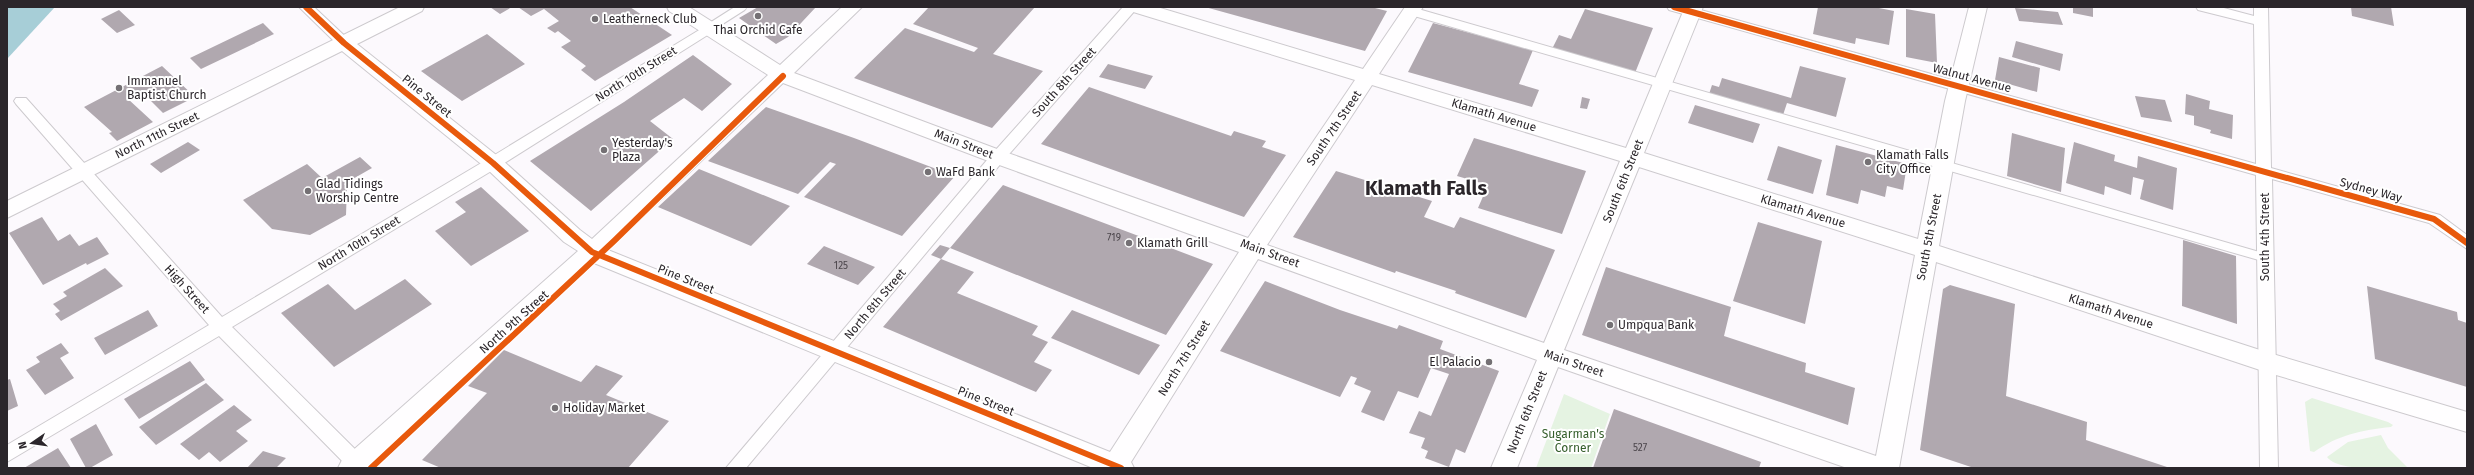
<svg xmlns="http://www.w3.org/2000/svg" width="2474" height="475" font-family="'Fira Sans',sans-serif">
<rect width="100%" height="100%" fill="#fcf9fd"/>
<path fill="#e5f3e2" d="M1564 394 1610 414 1591 468H1536Z
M2312 398 2388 422 2393 425 2391 427C2362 430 2338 435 2314 452L2310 451 2305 402Z
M2381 435 2388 448 2408 468C2389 468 2338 472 2327 457L2348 442Z"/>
<path fill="#a7ced7" d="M7 7H55L7 59Z"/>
<path fill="#b0a8af" d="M490 7H512L500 14Z
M518 7H630L672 35 595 81 581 70 586 66 561 47 571 41 558 31 555 33 547 28 559 21 544 9 531 16Z
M758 7H816L788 37 776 44 739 18Z
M929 7H1035L993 54 1043 71 992 128 854 78 905 28 974 52 978 48 913 24Z
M1205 7H1371L1387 11 1365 51Z
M1818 7H1874L1894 11 1889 45 1856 38 1855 44 1813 34Z
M2073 7H2093V17L2073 13Z
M2351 7H2391L2394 26 2352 16Z
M2015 8 2058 12 2063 25 2019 21Z
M1585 9 1653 28 1635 73 1552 49 1559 35 1571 39Z
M1906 9 1935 14 1937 63 1906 57Z
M119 10 135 25 117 33 101 19Z
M263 23 274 34 201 69 190 58Z
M1433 23 1533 50 1519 84 1539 90 1532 107 1408 72Z
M487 34 525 64 462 101 421 71Z
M2016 41 2063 54 2060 71 2012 57Z
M693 55 732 84 702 111 684 98 650 121 673 139 591 211 530 161 624 102Z
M1999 57 2040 68 2037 92 1995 80Z
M1108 64 1153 76 1145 89 1099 77Z
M162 66 195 97 163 113 142 92 128 99 153 122 117 141 109 133 112 132 84 107Z
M1800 66 1846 78 1836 117 1787 103 1783 115 1709 94 1712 85 1719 87 1722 78 1791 98Z
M1089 87 1231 136 1234 131 1266 141 1262 147 1286 155 1244 217 1041 144Z
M2186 94 2210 101 2209 109 2233 115 2232 139 2210 133 2211 130 2194 125V116L2185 114Z
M2135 96 2165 100 2172 122 2141 117Z
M1582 97 1590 99 1587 109 1580 108Z
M1695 105 1760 124 1753 143 1688 123Z
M766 107 854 138 955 176 902 236 804 197 836 164 830 162 798 194 708 161Z
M2012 133 2065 148 2061 192 2007 176Z
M1474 138 1586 171 1562 234 1478 208 1488 185 1457 176Z
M188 142 200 150 161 173 150 164Z
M2074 142 2115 155 2114 161 2137 168 2138 156 2177 168 2173 210 2140 199 2144 180 2133 177 2131 195 2105 186 2104 195 2066 183Z
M1836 145 1907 164 1903 190 1887 186 1885 197 1861 190 1858 204 1826 195Z
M1778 146 1822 160 1813 194 1767 180Z
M360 157 372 168 344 184 347 187 346 215 310 235 272 229 243 200 307 164 322 178Z
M699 169 790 206 751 246 658 207Z
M1336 171 1432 201 1424 217 1454 228 1460 217 1555 250 1526 318 1455 293 1456 291 1396 271 1395 273 1293 237Z
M1003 185 1176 250 1213 264 1166 335 950 248 941 259 931 255 940 245 950 248Z
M481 187 529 231 471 266 435 231 466 212 455 202Z
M42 217 58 241 70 234 79 246 97 237 109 254 87 265 86 263 43 285 9 233Z
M1758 222 1822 241 1805 324 1733 301Z
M2183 240 2236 256 2237 324 2182 306Z
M824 246 875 267 858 285 807 264Z
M941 259 974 272 957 293 1038 326 1032 335 1048 342 1034 362 1052 370 1036 392 883 327Z
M1606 267 1731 307 1724 336 1806 363 1805 372 1855 388 1848 425 1582 335Z
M105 268 123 286 61 321 55 314 60 311 53 304 67 296 63 292Z
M405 279 432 304 334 367 281 313 328 284 355 310Z
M1265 281 1340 310 1397 329 1399 325 1443 341 1440 349 1499 371 1465 453 1456 449 1449 467 1425 458 1428 451 1421 448 1425 438 1409 433 1419 411 1431 416 1449 374 1431 368 1418 398 1398 391 1384 421 1361 412 1371 391 1354 384 1357 378 1351 376 1340 397 1220 351Z
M1950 285 2015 304 2006 396 2087 422 2086 440 2170 468H1974L1920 450 1943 289Z
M2367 286 2457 312 2458 320 2467 323V387L2375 359Z
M148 310 158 326 105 355 94 338Z
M1072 310 1160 345 1139 375 1051 338Z
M61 343 69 353 60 358 74 378 45 395 26 370 40 362 36 357Z
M504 350 581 382 596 365 623 376 606 395 669 421 628 468H441L422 460 487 393 468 386Z
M190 361 205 380 139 419 124 399Z
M10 379 18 406 7 411V380Z
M206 383 224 400 156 445 139 427Z
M234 405 252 420 236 431 248 441 220 462 209 452 199 460 180 444Z
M1614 409 1761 462 1759 468H1593Z
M96 424 113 455 90 468H86L70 439Z
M58 448 71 468H24Z
M263 451 286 458 276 468H247Z"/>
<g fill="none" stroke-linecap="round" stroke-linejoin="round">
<g stroke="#cdcace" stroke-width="10">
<path id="lane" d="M1411 11 2266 258
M709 28 742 7"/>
</g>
<g stroke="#cdcace" stroke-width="2">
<path id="street" d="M299 7H314L349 40 351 43 349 46H339Z
M1123 7H1138L1003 161 746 468H726L993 153Z
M1667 7H1690L2256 164 2254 24 2198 10 2196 7H2220L2254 16V7H2268L2271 168 2440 215 2467 235V249L2429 223 2272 179 2278 468H2260L2256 175 1669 10Z
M709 24 714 25 716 28 714 31 498 167 232 327 368 462 370 468H349L219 336 7 462V445L209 325 16 104 14 101 16 98H26L222 317 488 159Z"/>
</g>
<g stroke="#cdcace" stroke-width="2">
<path id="secondary" d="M400 7H424L422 11 357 44 500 158 580 230 592 239 768 75 669 11 667 7H689L780 65 842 7H862L794 73 1005 152 1248 238 1355 80 1130 11 1128 7H1157L1363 69 1405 7H1423L1379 74 1626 148 1685 7H1703L1644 153 1918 239 1945 101 1969 7H1987L1965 101 1939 246 2266 352 2467 412V432L2266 372 1936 262 1899 468H1847L1558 367 1517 468H1491L1537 360 1258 259 1131 462 1134 468H1093L594 263 368 468H338L342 460 578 251 564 242 486 168 342 51 7 218V201ZM783 83 991 162 1239 252 1110 452 608 250ZM1372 85 1620 161 1544 343 1267 245ZM1639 167 1915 255 1876 456 1564 350Z"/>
</g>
<use href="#lane" stroke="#fffeff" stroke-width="8"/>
<use href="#street" fill="#fffeff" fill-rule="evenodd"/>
<use href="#secondary" fill="#fffeff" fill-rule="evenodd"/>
<g stroke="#fff" stroke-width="8">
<path id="cycleway" d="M306 7 344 43 493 163 592 252 1121 468
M1674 7 2434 219 2467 243
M371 468 614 241 783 76"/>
</g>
<use href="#cycleway" stroke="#e8590c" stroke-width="6"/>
</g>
<g fill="#747074" stroke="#fff" stroke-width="1.5">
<circle cx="758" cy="16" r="4"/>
<circle cx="595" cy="19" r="4"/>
<circle cx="119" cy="88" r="4"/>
<circle cx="604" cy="150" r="4"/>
<circle cx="1868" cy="162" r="4"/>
<circle cx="928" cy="172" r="4"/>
<circle cx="308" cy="191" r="4"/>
<circle cx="1129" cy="243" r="4"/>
<circle cx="1610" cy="325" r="4"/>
<circle cx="1489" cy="362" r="4"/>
<circle cx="555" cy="408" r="4"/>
</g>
<g text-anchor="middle" stroke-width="4" stroke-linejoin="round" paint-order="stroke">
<g font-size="10" fill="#4c464c">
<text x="1114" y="241">719</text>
<text x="841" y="269">125</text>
<text x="1640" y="451">527</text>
</g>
<g font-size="12" fill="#2b262b" stroke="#fff" text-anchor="start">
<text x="603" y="23">Leatherneck Club</text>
<text x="758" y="34" text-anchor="middle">Thai Orchid Cafe</text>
<text x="127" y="85">Immanuel<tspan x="127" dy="14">Baptist Church</tspan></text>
<text x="612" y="147">Yesterday's<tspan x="612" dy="14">Plaza</tspan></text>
<text x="1876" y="159">Klamath Falls<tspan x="1876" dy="14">City Office</tspan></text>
<text x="936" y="176">WaFd Bank</text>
<text x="316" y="188">Glad Tidings<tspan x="316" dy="14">Worship Centre</tspan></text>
<text x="1137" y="247">Klamath Grill</text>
<text x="1618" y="329">Umpqua Bank</text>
<text x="1481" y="366" text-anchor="end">El Palacio</text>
<text x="563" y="412">Holiday Market</text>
</g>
<g font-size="12" fill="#2b262b" stroke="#fff">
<text transform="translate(636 74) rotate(-32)" y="4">North 10th Street</text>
<text transform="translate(1972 78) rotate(15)" y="4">Walnut Avenue</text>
<text transform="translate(1064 82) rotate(-48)" y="4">South 8th Street</text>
<text transform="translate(427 96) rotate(39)" y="4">Pine Street</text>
<text transform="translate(1494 115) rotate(17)" y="4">Klamath Avenue</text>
<text transform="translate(1334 128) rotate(-56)" y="4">South 7th Street</text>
<text transform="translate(157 135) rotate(-26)" y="4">North 11th Street</text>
<text transform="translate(964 144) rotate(21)" y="4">Main Street</text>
<text transform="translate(1623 181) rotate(-68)" y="4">South 6th Street</text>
<text transform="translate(2371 190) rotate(15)" y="4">Sydney Way</text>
<text transform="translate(1803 211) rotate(17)" y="4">Klamath Avenue</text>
<text transform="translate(1929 237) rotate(-79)" y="4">South 5th Street</text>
<text transform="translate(2265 237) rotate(-90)" y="4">South 4th Street</text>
<text transform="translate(359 243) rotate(-31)" y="4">North 10th Street</text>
<text transform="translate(1270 253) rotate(20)" y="4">Main Street</text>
<text transform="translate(686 279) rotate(22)" y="4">Pine Street</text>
<text transform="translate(187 289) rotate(48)" y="4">High Street</text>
<text transform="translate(875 304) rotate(-50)" y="4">North 8th Street</text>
<text transform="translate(2111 311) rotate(18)" y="4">Klamath Avenue</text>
<text transform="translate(514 322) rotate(-42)" y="4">North 9th Street</text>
<text transform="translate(1184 358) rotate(-58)" y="4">North 7th Street</text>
<text transform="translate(1574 363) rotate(19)" y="4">Main Street</text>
<text transform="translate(986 401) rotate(22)" y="4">Pine Street</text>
<text transform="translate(1527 412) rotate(-68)" y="4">North 6th Street</text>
</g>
<g font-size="12" fill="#365f2d" stroke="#fff">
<text x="1573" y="438">Sugarman's<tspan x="1573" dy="14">Corner</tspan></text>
</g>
<g font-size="20" font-weight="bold" fill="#2b262b" stroke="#fff">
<text x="1426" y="195">Klamath Falls</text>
</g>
</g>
<rect width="2474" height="475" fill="none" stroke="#2b262b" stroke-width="16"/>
<g transform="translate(32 443) rotate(257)" stroke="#ffffff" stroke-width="3" paint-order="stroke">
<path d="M0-3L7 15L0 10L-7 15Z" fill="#2b262b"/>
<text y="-6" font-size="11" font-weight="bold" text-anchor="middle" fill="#2b262b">N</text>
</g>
</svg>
